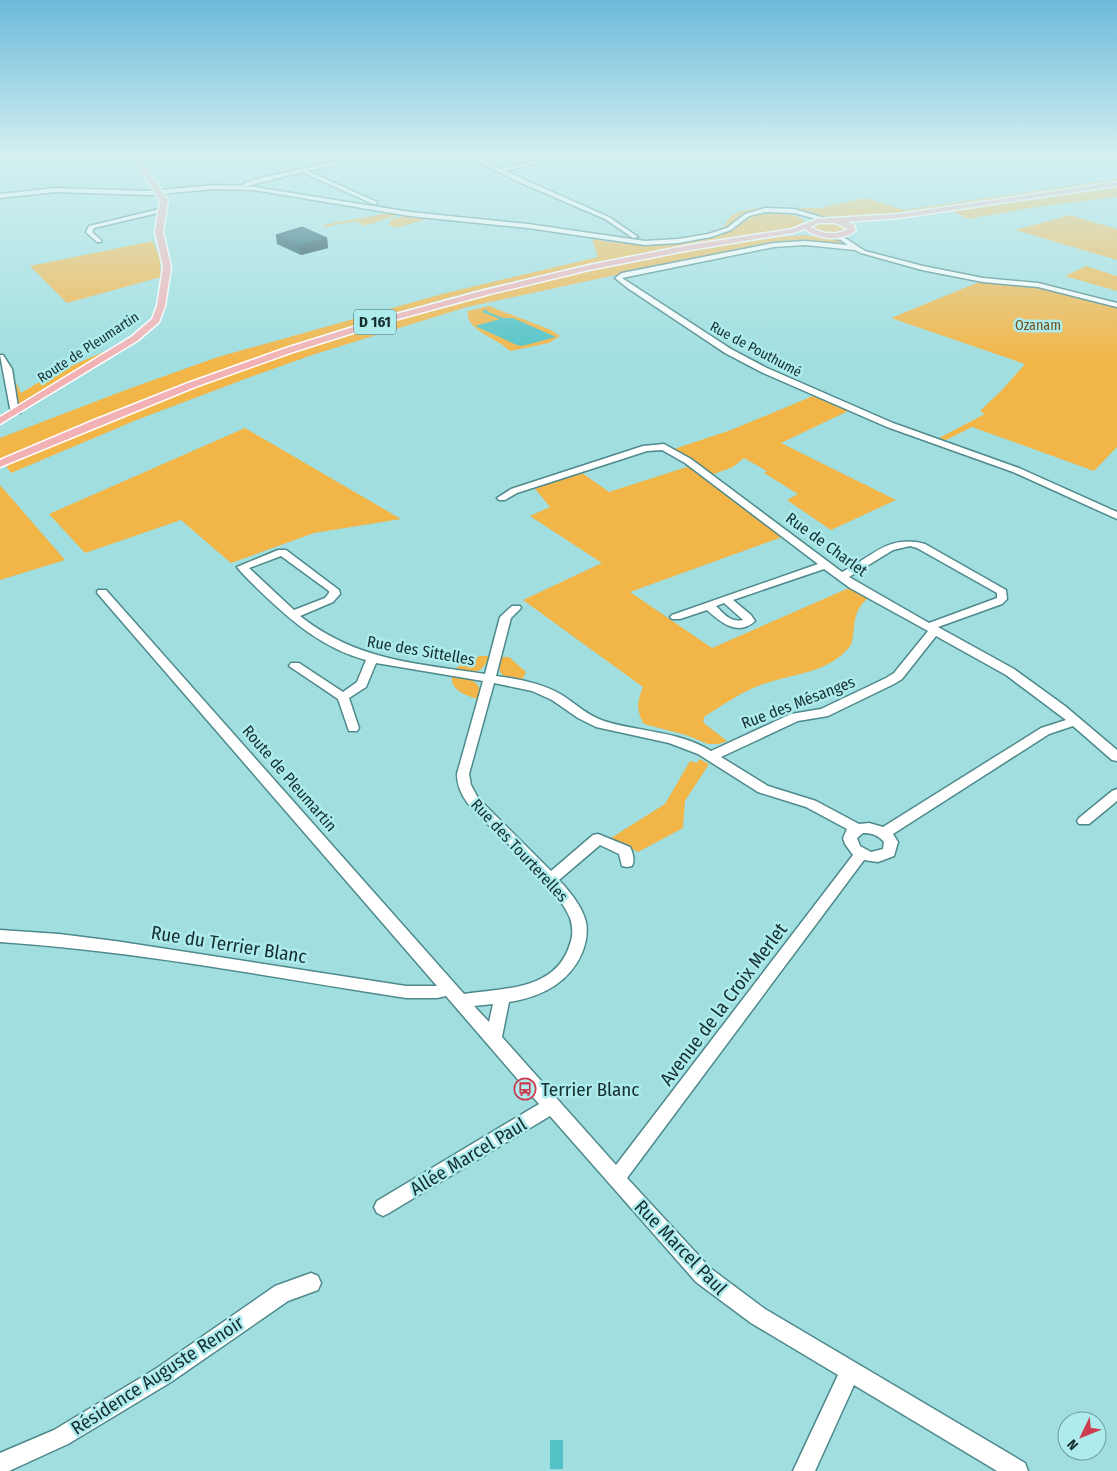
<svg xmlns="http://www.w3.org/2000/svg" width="1117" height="1471" font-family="'Fira Sans Condensed',sans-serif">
<rect width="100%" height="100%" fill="#a0dee0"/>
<path fill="#f2b548" d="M1117 179V182L865 218 844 220 787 209 763 208 744 213 730 226 707 235 686 239 635 241 678 239 707 233 722 228 731 216 738 212 762 207 819 208 866 198 905 210Z
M1117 186V197L1042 206 968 219 951 210Z
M389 213H394L396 216 364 226 356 221 325 227 323 225Z
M777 213 797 216 805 221 795 229C685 246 575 265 467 293 307 335 151 392 0 460V438L131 388 218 357 442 294 598 257 592 239C635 247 681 248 720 235 731 232 737 226 747 219 755 214 767 214 777 213Z
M1070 215 1117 229V260L1015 230Z
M404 216 426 218 428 219 395 228 389 225 391 220Z
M831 222 846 226 848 229C839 237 821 234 811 227L815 224Z
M804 235 837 239 845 243 838 245 798 242 620 274 467 307 312 355 253 376 139 419 11 473 6 466C87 430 170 395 254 365 348 331 444 305 540 281 625 260 716 240 804 235Z
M153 241 160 259 161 277 67 303 30 266Z
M1086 266 1117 276V291L1065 276Z
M991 280 1041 283 1117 304V447L1094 471 972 427 946 440 939 438 985 414 980 411 1001 391 1025 364 891 318 979 282Z
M489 306 551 330 560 336 549 343 510 351C499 339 464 330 468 311Z
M110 349 21 404H18L15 381 21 393 51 375Z
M813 396 848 411 781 443 896 500 831 530 787 500 798 494 764 473 767 471 744 458 733 467 711 475 674 449 731 430Z
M245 428 401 519 314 533 231 563 181 520 85 553 49 514Z
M693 465 785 536 630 592 712 648 849 588 868 598C850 614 857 625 851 645 828 675 791 673 758 686 739 693 722 706 705 716L703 721 705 724 727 741 719 744H708L686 735 644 724C636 711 637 701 643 687L523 600 602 563 530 516 550 507 532 485 578 470 609 492Z
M0 485 65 560 0 580Z
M480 656H489C483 675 472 673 455 670L463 662Z
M500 657H509L526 672 522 680C504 677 496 677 500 657Z
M452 676C463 677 475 678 480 689L478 699C466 696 450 690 452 676Z
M699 759 709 764 685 801 683 828 638 852 611 838 665 804 690 761 697 763Z"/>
<path fill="#53c2c6" d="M486 309 488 312 503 318H513L556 337 522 346 517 345 475 326 500 319 482 312Z
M550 1440H563V1469H550Z"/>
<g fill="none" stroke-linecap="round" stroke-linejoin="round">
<g stroke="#4e898b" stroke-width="3">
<path id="minor" d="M358 156H368L308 171 377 202V204H373L302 172 247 186 410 212 528 224 645 241 678 239 708 234 727 228 745 214 765 208 794 209 835 221 832 223 794 213 765 212 749 216 731 230 711 237 678 243 645 245 528 228 410 216 254 190 214 189 150 195 55 192 0 198V194L55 188 150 191 214 185 243 186V184L257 179Z
M466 156H473L500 169 547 159V161L505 171 609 217 638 237 633 238 605 219 519 182Z
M164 208 166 211 94 228 92 232 101 240V242H97L86 232 89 226Z
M826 233 845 238 865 251 923 266 983 278 1038 283 1117 303V307L1038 287 983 282 922 270 861 253 855 250 805 245 774 247 622 278 731 349 767 368 893 423 1019 468 1117 512V519L1013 472 887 427 761 372 725 353 629 289 615 278 622 273 774 243 805 241 848 245 841 240 824 236 823 235Z
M0 355H3L12 369 18 407 21 411 20 413H14L10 408Z
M664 444 691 459 842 572C873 557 887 534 925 544L1006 590 1007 599 1002 604 938 627 1014 669 1065 706 1117 750V761L1112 760 1073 726 1049 734 893 834 898 842 894 856 878 862 864 860 627 1178 710 1268 765 1309 1025 1463 1028 1471H997L854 1385 815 1471H793L838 1375 751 1323 696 1282 550 1116 389 1213 383 1216 377 1213 374 1207 377 1201 539 1104 446 996 437 998H406C271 977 136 951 0 942V930L59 934 115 941 406 986H437L98 594 97 592 98 590H106L464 994C503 988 556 991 570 944 573 936 573 927 570 918 558 889 516 852 493 829 477 814 457 798 457 774L483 681 376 663 366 687 349 698 359 728 357 731H349L338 699 289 666 291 663H299L343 692 357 682 366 660C324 649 291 621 261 592 253 584 244 576 237 567L278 550H286L339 590 340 594 333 602 300 616C357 661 415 663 485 674L500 617 512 606H520L521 608 511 618 496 676C518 679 542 683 562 695 576 704 588 716 604 721 639 732 679 731 711 751L791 714 821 709 886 678 894 673 928 631 850 588 824 569 733 600 751 615 755 621C738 637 720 622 707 610L680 619H672L670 617 672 615 818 564 685 463 662 450 647 451 517 493 505 500H499L497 498 511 489 643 446ZM910 546 917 548 997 593V598L929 623 849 577 893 550ZM281 556 329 591V593L325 598 294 610 249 568ZM724 603 742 619 743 620C731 623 724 614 716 606ZM936 636 1006 675 1066 720 1041 728 883 827 869 823 859 824 816 801 768 786 721 757 798 721 828 716 894 684 902 679ZM494 683 532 691 552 700 578 718 596 727 669 743 698 754 758 792 806 807 847 829 843 838 845 844 853 855 616 1165 502 1037 509 1002C541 997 569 983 582 953 586 943 588 933 586 922 582 906 570 892 559 880L600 845 619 854 622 866 627 867 632 866C635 860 633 853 630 847L598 834 593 835 551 871 478 798 471 785 469 774ZM863 833C872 833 878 835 884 842L883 849 871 852 860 846 857 838ZM493 1004 489 1022 474 1006Z
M1117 789V801L1089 824H1079L1077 821 1079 818 1112 791Z
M311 1273 318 1276 321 1283 318 1290 288 1301 171 1382 68 1444 9 1471H0V1453L54 1430 157 1368 275 1286Z"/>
</g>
<g stroke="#fff" stroke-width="3">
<path id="major" d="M132 156H138L168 200 163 232 171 267 165 306 159 322 137 341 0 424V417L131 337 152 319 157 306 163 267 155 232 160 200Z
M1117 182V186L899 218 847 222 853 224 856 230C843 242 819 240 805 229L793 233 690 250 589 270 490 294 391 321 293 352 195 387 0 467V460L92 421 188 383 286 348 385 317 485 290 589 265 690 245 792 229 817 219 899 214ZM818 223H835L848 229C836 236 822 234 811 227Z"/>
</g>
<use href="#minor" fill="#fff" fill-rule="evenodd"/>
<use href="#major" fill="#f2b2b5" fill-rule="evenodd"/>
</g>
<path fill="#094452" d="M276 235 327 238 328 248 301 255 277 244Z"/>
<path fill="#083742" d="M327 238 328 248 301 255 300 246Z"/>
<path fill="#0b4f5f" stroke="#083742" d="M302 227 327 238 300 246 276 235Z"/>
<linearGradient id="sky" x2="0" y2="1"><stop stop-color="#6cbada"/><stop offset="0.43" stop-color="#d4f0f1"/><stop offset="1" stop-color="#d4f0f1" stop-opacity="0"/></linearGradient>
<rect width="1117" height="362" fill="url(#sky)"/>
<defs>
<g id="bus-ring" transform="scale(1.125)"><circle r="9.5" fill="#adebed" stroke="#cc3c4e" stroke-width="1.5"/><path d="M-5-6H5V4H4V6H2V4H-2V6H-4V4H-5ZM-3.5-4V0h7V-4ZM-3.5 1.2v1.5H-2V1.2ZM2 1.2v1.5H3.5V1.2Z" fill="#cc3c4e"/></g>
</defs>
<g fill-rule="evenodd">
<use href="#bus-ring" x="525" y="1089"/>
</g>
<g text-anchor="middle" stroke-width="5" stroke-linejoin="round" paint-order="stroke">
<g font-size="14" fill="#6f511d" stroke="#adebed">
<text x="1038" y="330">Ozanam</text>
</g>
<g font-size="14" fill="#162f30" stroke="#adebed">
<text transform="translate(88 347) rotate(-33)" y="5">Route de Pleumartin</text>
<text transform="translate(756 349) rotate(28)" y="5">Rue de Pouthumé</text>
</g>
<rect fill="#adebed" stroke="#436769" stroke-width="1" x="354" y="309.5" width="42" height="25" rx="4"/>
<g font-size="15" font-weight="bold" fill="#162f30">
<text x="375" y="327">D 161</text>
</g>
<g font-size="16" fill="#162f30" stroke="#adebed">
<text transform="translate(827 544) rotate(36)" y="6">Rue de Charlet</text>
<text transform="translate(421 650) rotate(10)" y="6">Rue des Sittelles</text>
<text transform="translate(798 702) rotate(-21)" y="6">Rue des Mésanges</text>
<text transform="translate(290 778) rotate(49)" y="6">Route de Pleumartin</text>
<text transform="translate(520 850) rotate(47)" y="6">Rue des Tourterelles</text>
</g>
<g font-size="19" fill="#162f30" stroke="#adebed">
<text transform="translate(229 944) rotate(9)" y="7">Rue du Terrier Blanc</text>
<text transform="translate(723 1004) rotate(-53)" y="7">Avenue de la Croix Merlet</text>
<text transform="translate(468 1156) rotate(-31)" y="7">Allée Marcel Paul</text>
<text transform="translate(681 1247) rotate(46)" y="7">Rue Marcel Paul</text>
<text transform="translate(157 1375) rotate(-33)" y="7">Résidence Auguste Renoir</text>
</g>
<g font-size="19" fill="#162f30" stroke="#adebed" text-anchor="start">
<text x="541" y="1096">Terrier Blanc</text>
</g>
</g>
<g transform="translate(1082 1436) rotate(227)"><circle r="24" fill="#adebed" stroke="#71a0a1"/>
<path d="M0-4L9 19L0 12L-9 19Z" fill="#cc3c4e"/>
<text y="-8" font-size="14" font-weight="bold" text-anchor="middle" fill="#162f30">N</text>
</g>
</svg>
